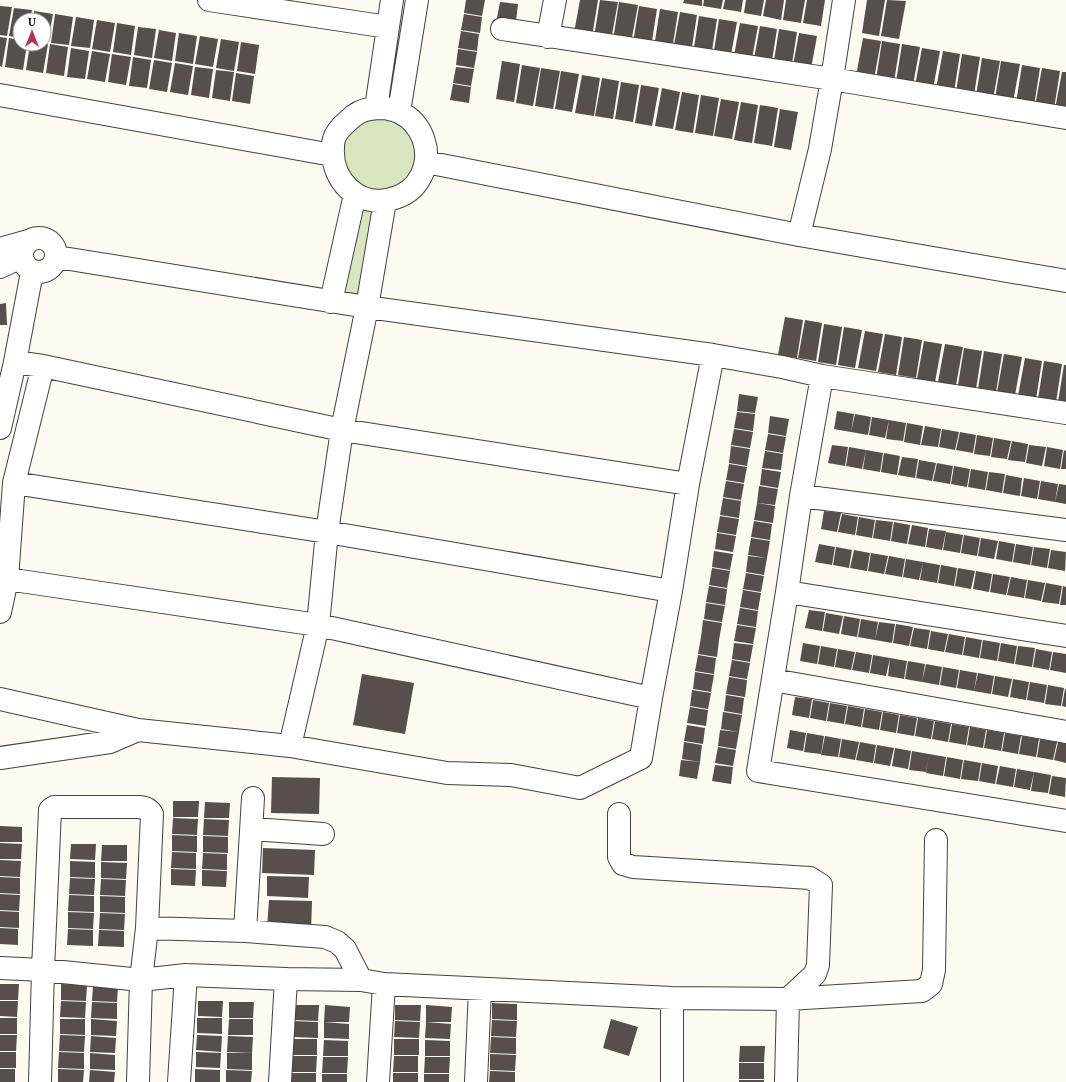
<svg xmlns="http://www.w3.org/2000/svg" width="1066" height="1082" font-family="'PT Serif',serif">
<rect width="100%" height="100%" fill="#fdfaf2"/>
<path fill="#d8e5bf" d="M399 112 426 162 385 201 367 307 331 302 355 194 343 184 342 126Z"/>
<path fill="#564f4c" d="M466 0H485L482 16 464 13Z
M580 0H598L592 37 574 33Z
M600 0 618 2 611 40 594 37Z
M684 0H702V6L683 3Z
M704 0H723L721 9 703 6Z
M725 0H743L741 12 723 9Z
M746 0H764L761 16 744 13Z
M766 0H784L781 20 763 16Z
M786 0H805L801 23 783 20Z
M807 0H825L821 26 803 23Z
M867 0H885L879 36 862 33Z
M887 0 906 1 899 39 881 36Z
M500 2 518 4 516 21 497 18Z
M619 2 638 5 631 43 613 40Z
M0 6 12 7 7 36 0 35Z
M639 6 657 9 651 47 633 43Z
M14 8 32 10 30 20H20V38L9 36Z
M660 9 678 12 672 50 654 47Z
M34 11 53 14 48 42H44V20H33Z
M680 12 697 15 691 53 673 50Z
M55 14 73 17 69 45 51 43Z
M464 14 482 17 480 33 461 30Z
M699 16 717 19 711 57 693 54Z
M76 17 94 20 90 48 71 46Z
M719 19 737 22 730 60 713 57Z
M97 20 115 23 110 52 92 49Z
M117 23 135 26 131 55 113 52Z
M740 23 758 26 751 64 733 61Z
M760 26 777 29 771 67 753 64Z
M138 27 156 29 152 58 134 55Z
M779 29 797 32 791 70 773 67Z
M159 30 176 33 172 61 154 58Z
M461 31 479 34 477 51 458 48Z
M179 33 197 36 193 64 175 61Z
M799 33 817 36 810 74 792 71Z
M200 36 218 39 213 67 195 64Z
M0 37 7 38 2 67 0 66Z
M9 38 20 40V44H27L23 70 5 67Z
M863 38 881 41 874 79 856 76Z
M221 39 239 42 234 71 216 68Z
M882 41 900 44 894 82 876 79Z
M241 42 259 45 255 74 237 71Z
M44 43 48 44 43 73 26 70 30 44Z
M50 44 68 47 64 76 46 73Z
M902 44 920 47 913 85 896 82Z
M71 48 89 51 85 79 67 77Z
M922 48 940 51 933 89 915 86Z
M458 49 477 52 474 68 456 65Z
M92 51 110 54 105 82 87 79Z
M943 51 960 54 954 92 936 89Z
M112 54 131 57 126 85 108 82Z
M962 54 980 57 974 95 956 92Z
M133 57 151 60 147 88 129 86Z
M982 58 1000 61 993 99 976 96Z
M154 60 172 63 167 92 149 89Z
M502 61 520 64 514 102 496 99Z
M1001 61 1020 64 1013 102 995 99Z
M175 63 193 66 188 95 170 92Z
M522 65 540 68 533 106 516 103Z
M1022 65 1040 68 1034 106 1016 103Z
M195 67 213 69 209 98 191 95Z
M456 67 474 69 471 86 453 83Z
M541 68 560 71 553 109 535 106Z
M1042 68 1060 71 1054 109 1035 106Z
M216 70 234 72 230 101 212 98Z
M561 71 579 74 572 112 555 109Z
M1062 72H1066V111L1055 109Z
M236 73 254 76 250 104 232 101Z
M582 75 600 78 594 116 575 113Z
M602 78 619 81 613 119 595 116Z
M621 82 639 85 633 122 615 119Z
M453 84 471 87 469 103 450 100Z
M641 85 659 88 652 126 635 123Z
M662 88 680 92 673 129 655 126Z
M682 92 699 95 693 133 675 130Z
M701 95 719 98 713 136 695 133Z
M721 99 739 102 732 139 714 136Z
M741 102 758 105 752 143 734 140Z
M760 105 778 108 772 146 754 143Z
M780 109 798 112 791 150 774 147Z
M6 303 7 325H0V304Z
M785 317 803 320 797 358 778 355Z
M805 320 822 323 816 361 798 358Z
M824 324 842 327 836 365 818 362Z
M844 327 862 330 855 368 838 365Z
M865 331 883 334 876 371 858 368Z
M885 334 902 337 896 375 878 372Z
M904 337 922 340 916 378 898 375Z
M924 341 942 344 935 382 917 379Z
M945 344 963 347 956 385 938 382Z
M964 348 982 351 976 389 958 385Z
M984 351 1002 354 996 392 978 389Z
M1004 354 1022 357 1015 395 997 392Z
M1025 358 1042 361 1036 399 1018 396Z
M1044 361 1062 364 1056 402 1038 399Z
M1064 365H1066V404L1058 402Z
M739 394 758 397 755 413 737 411Z
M837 411 854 414 851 432 834 429Z
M737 412 755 414 753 431 734 428Z
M855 414 871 417 868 435 851 432Z
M770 416 789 419 786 436 768 433Z
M872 417 889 420 885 438 869 435Z
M889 420 906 423 903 441 886 439Z
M907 423 923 426 920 445 904 442Z
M925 426 941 429 938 447 921 445Z
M734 429 753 432 750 448 731 445Z
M942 429 959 432 955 450 939 447Z
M960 432 976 435 973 453 956 450Z
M768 434 786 437 783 453 765 450Z
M977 435 993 438 990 456 974 454Z
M994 438 1011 441 1007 459 991 457Z
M1012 441 1028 444 1025 462 1008 460Z
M832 445 848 447 845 466 828 463Z
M1029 445 1046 447 1042 466 1026 463Z
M731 446 750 449 747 466 729 463Z
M849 447 866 450 862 469 846 466Z
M1047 447 1063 450 1060 469 1044 466Z
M866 450 883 453 880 472 863 469Z
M1064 450 1066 451V469H1061Z
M765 451 783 454 781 470 762 468Z
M884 453 900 456 897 475 881 472Z
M902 457 918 459 915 478 898 475Z
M919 460 936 463 932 481 916 478Z
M937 463 953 466 950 484 933 481Z
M729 464 747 467 744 483 726 480Z
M954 466 970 469 967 487 951 484Z
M762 469 781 472 778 488 760 485Z
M971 469 988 472 985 490 968 487Z
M989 472 1005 474 1002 493 986 490Z
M1006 475 1022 478 1020 496 1003 493Z
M1024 478 1040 481 1037 499 1021 496Z
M726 481 744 484 741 500 723 497Z
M1041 481 1058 484 1055 502 1038 499Z
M1059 484 1066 485V504L1055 502Z
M759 486 778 489 775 505 757 503Z
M723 498 741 501 739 518 720 515Z
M757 503 775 506 773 523 754 520Z
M824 511 841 513 837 532 821 529Z
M842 514 858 517 855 535 838 532Z
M720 516 739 519 736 535 717 532Z
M859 517 875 520 872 538 856 535Z
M876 520 893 522 890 541 873 538Z
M754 521 772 524 770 540 751 537Z
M894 522 910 525 907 544 891 541Z
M912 525 928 528 925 547 908 544Z
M929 529 946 531 942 550 926 547Z
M946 532 963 535 960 553 943 550Z
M717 533 736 536 733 552 715 549Z
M964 535 980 538 977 556 961 553Z
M751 538 770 541 767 558 748 555Z
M981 538 998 541 994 559 978 556Z
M999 541 1015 544 1012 562 996 559Z
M819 544 835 547 832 565 815 562Z
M1016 544 1033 547 1030 565 1013 562Z
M836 547 852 550 849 568 833 565Z
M1034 547 1050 549 1047 568 1031 565Z
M854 550 870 553 867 571 850 568Z
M1051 550 1066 552 1065 571 1048 568Z
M714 551 733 554 730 570 712 567Z
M871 553 888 556 884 574 868 571Z
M748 556 767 558 764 575 746 572Z
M889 556 905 559 902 577 885 574Z
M906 559 923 562 919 580 903 577Z
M923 562 940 565 937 583 920 580Z
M941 565 957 568 954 586 938 583Z
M712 568 730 571 727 588 709 585Z
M958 568 975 571 971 589 955 586Z
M976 571 992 574 989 592 973 589Z
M746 573 764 576 761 592 743 589Z
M993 574 1010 577 1006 595 990 592Z
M1011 577 1027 580 1024 598 1007 595Z
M1028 580 1045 583 1041 601 1025 598Z
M1046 583 1062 586 1059 604 1042 602Z
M709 586 727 589 725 605 706 602Z
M1063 586 1066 587V605H1060Z
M743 590 761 593 758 610 740 607Z
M706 603 725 606 722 622 704 619Z
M740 608 758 611 756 627 737 624Z
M809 610 825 612 822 631 805 628Z
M826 613 843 616 839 634 823 631Z
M844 616 860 619 857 637 841 634Z
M861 619 878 622 875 640 858 637Z
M703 620 722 623 719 640 701 637Z
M879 622 895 624 892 643 875 640Z
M896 624 913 627 909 646 893 643Z
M737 625 756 628 753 644 734 641Z
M914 628 930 630 927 649 910 646Z
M931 631 948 634 944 652 928 649Z
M949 634 965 637 962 655 945 652Z
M701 637 719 640 717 657 698 654Z
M966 637 982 640 979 658 963 655Z
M983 640 1000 643 997 661 980 658Z
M734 643 753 645 750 662 732 659Z
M803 643 820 646 817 664 800 661Z
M1001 643 1017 646 1014 664 998 661Z
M821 646 837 649 834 667 818 664Z
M1018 646 1035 648 1032 667 1015 664Z
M838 649 855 652 851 670 835 667Z
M1036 649 1052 652 1049 670 1033 667Z
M856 652 872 655 869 673 852 670Z
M1053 652 1066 654V673L1050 670Z
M698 655 716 658 714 674 695 671Z
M873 655 890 658 886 676 870 673Z
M890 658 907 661 904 679 888 676Z
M732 660 750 663 747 679 729 676Z
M908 661 925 664 922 682 905 679Z
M926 664 942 667 939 685 922 682Z
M943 667 959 670 956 688 940 685Z
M960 670 977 673 974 691 957 688Z
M695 672 714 675 711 692 693 689Z
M978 673 994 676 991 694 974 691Z
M362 674 414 683 405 734 353 725Z
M995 676 1012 679 1008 697 992 694Z
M729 677 747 680 745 697 726 694Z
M1013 679 1029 682 1026 700 1010 697Z
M1030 682 1047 685 1044 703 1027 700Z
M1048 685 1064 688 1061 706 1045 704Z
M1065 689H1066V707L1062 706Z
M692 690 711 693 708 709 690 706Z
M726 695 744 698 742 714 724 711Z
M795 697 812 699 809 718 792 715Z
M813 700 829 703 826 721 810 718Z
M830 703 847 706 844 724 827 721Z
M848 706 864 709 861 727 845 724Z
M690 707 708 710 706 726 687 723Z
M865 709 882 712 879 730 862 727Z
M723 712 742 715 739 732 721 729Z
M883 712 899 715 896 733 880 730Z
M900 715 917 718 914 736 897 733Z
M918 718 934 721 931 739 915 736Z
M935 721 951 724 948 742 932 739Z
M952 724 969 727 966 745 949 742Z
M687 725 705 728 703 744 684 741Z
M970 727 986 730 983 748 967 745Z
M720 730 739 732 736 749 718 746Z
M790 730 806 733 803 751 787 748Z
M987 730 1004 733 1001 751 984 748Z
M807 733 824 736 821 754 804 752Z
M1005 733 1021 736 1018 754 1002 751Z
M825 736 841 739 838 757 821 755Z
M1022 736 1039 739 1036 757 1019 754Z
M842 739 859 742 855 760 839 757Z
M1040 739 1057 742 1053 760 1037 757Z
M684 742 702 745 700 762 682 759Z
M860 742 876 745 873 763 856 760Z
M1058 742 1066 744V763L1054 760Z
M877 745 894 748 890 766 874 763Z
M718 747 736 750 733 766 715 763Z
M895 748 911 751 908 769 892 766Z
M912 751 929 754 926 772 909 770Z
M929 754 946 757 943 776 926 773Z
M947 757 963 760 960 779 944 776Z
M681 760 700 762 697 779 679 776Z
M964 760 981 763 978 781 961 779Z
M982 763 998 766 995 784 979 781Z
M715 765 733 767 731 784 712 781Z
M1000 766 1016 769 1013 787 996 784Z
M1017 769 1034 772 1030 790 1014 787Z
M1034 772 1051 775 1048 793 1031 791Z
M1052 776 1066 778 1065 797 1049 794Z
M272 777 320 778 319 814 271 813Z
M173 801H199L198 817H173Z
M205 802 230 803 229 818H204Z
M173 818 198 819 197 835 172 834Z
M204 819 229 820 228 836 203 835Z
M0 826 22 827V842H0Z
M172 835 197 836V852L172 851Z
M203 836 228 837V853L203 852Z
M0 843 22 844 21 859H0Z
M71 844H96L95 860 70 859Z
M102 845H127V861H101Z
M263 848 315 850 314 875 262 873Z
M172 852 196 853V869L171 868Z
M203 853 227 854V870L202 869Z
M0 860 21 861 20 877 0 876Z
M70 861 95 862V878L70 877Z
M101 862 127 863 126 879 101 878Z
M171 869 196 870 195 886 171 885Z
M202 870 227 871 226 887 202 886Z
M267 876 309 877 308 898 267 896Z
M0 877 20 878V894L0 893Z
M70 878 95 879 94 895 69 894Z
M101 879 126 880 125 896 100 895Z
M0 894 20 895 19 911 0 910Z
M69 895 94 896V912L68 911Z
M100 896 125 897V913L100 912Z
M269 900 312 901 311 931 267 929Z
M0 911 19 912V928L0 927Z
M68 912 94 913 93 929 68 928Z
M100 913 125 914 124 930 99 929Z
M0 928 18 929V945L0 944Z
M68 929 93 930V946L67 945Z
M99 930 124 931V947L98 946Z
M0 984H19L18 1000H0Z
M61 984 87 985 86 1001 61 1000Z
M93 985 118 986 117 1002 92 1001Z
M0 1001H18L17 1017 0 1016Z
M61 1001 86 1002 85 1018 60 1017Z
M198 1001H223L222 1017 198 1016Z
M92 1002 117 1003V1019L91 1018Z
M229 1002H254L253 1018H229Z
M492 1003 517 1004V1020L492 1019Z
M294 1005H319L318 1021 293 1020Z
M325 1005 350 1007 349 1022H324Z
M395 1005H421L420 1021 395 1020Z
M426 1005 452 1007 451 1022H426Z
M0 1018H17V1034H0Z
M197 1018H222V1034L197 1033Z
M60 1019H85V1035L60 1034Z
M91 1019 117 1021 116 1036 91 1035Z
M229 1019H253V1035H228Z
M611 1019 638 1027 629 1056 603 1048Z
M492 1020 517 1021 516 1037 491 1036Z
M293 1021 318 1022V1038L293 1037Z
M395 1021 420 1022 419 1038 394 1037Z
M324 1022 349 1024V1039L324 1038Z
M426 1022 451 1024 450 1039 425 1038Z
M0 1035H17L16 1051H0Z
M60 1035 85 1036 84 1052 59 1051Z
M197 1035 222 1036 221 1052 196 1050Z
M91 1036 116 1038 115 1053 90 1052Z
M228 1036 253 1037 252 1053 227 1052Z
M491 1037 516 1038V1054L490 1053Z
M293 1039H317V1055H292Z
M394 1039H419V1055H394Z
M324 1040 348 1041V1056H323Z
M425 1040 450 1041V1056H425Z
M740 1046H765L764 1062H739Z
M0 1052H16V1068H0Z
M59 1052 84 1053V1069L58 1068Z
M196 1052 221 1053 220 1068 196 1067Z
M90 1053 115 1055V1070L90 1069Z
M227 1053H252V1070L227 1069Z
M490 1054 516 1055 515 1071 490 1070Z
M292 1056H317L316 1072H291Z
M394 1056H418V1072H393Z
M323 1057H348L347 1073H322Z
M425 1057H450L449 1073H424Z
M739 1063H764V1079H739Z
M0 1069H15V1082H0Z
M58 1069 84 1070 83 1082H58Z
M195 1069 220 1070V1082H195Z
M90 1070 115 1072 114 1082H89Z
M226 1070 252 1071 251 1082H226Z
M490 1071 515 1072V1082H489Z
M291 1073H316V1082H291Z
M393 1073H418V1082H393Z
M322 1074H347V1082H322Z
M424 1074H449V1082H424Z
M739 1080H764V1082H739Z"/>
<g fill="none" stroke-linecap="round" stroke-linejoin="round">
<g stroke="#424242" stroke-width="24">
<path id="minor" d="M209 0 388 27
M502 29 832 79 1066 118
M548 37 555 0
M0 95 332 155
M376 108 392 0
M385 108C389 109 395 110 399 112 423 123 433 153 421 176 415 188 404 196 391 199 358 208 331 180 333 148 333 145 333 142 334 139 336 132 343 125 349 120 354 115 362 110 370 109 374 108 380 108 385 108Z
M399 112 417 0
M426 162 799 235 1066 281
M799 235 820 149 832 79 844 0
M22 255a17 17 0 1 1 34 0a17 17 0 1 1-34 0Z
M0 249 28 241
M57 257 367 307 713 355 782 367 822 376 1066 413
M0 267 21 257
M331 302 355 194
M15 362 43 366 342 430 688 484
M822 376 801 496 787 592 758 771 1066 821
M0 428 15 362 32 272
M14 483 327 532 671 591
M801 496 1066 530
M7 579 318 625 651 698
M787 592 1066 636
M0 612 7 579 14 483 43 366
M773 680 1066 732
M0 699 138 730 290 746 447 773 511 775 580 788 641 758 651 698 671 591 688 484 713 355
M290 746 318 625 327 532 342 430 367 307 385 201
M0 758 110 742 138 730
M619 814V857L623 864 633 867 810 878 821 885 818 965 815 974 788 999 786 1082
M252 829 323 834
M147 928 245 931 325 937 337 942 345 949 361 980
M245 931 253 798
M0 968 43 970 141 980 186 975 286 979 361 980 384 984 672 998 788 999 922 991 931 984 934 970 936 840
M40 1082 43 970 50 810 54 807H139C146 808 149 809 152 814L147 928 141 980 138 1082
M179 1082 186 975
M280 1082 286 979
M378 1082 384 984
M476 1082 480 989
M672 1082V998"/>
</g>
<use href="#minor" stroke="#fff" stroke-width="22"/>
</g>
<g transform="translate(32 32)"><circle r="19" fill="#ffffff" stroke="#9f9f9f"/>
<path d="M0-3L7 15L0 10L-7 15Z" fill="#b0364c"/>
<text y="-6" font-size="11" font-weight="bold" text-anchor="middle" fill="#0f0f0f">U</text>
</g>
</svg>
